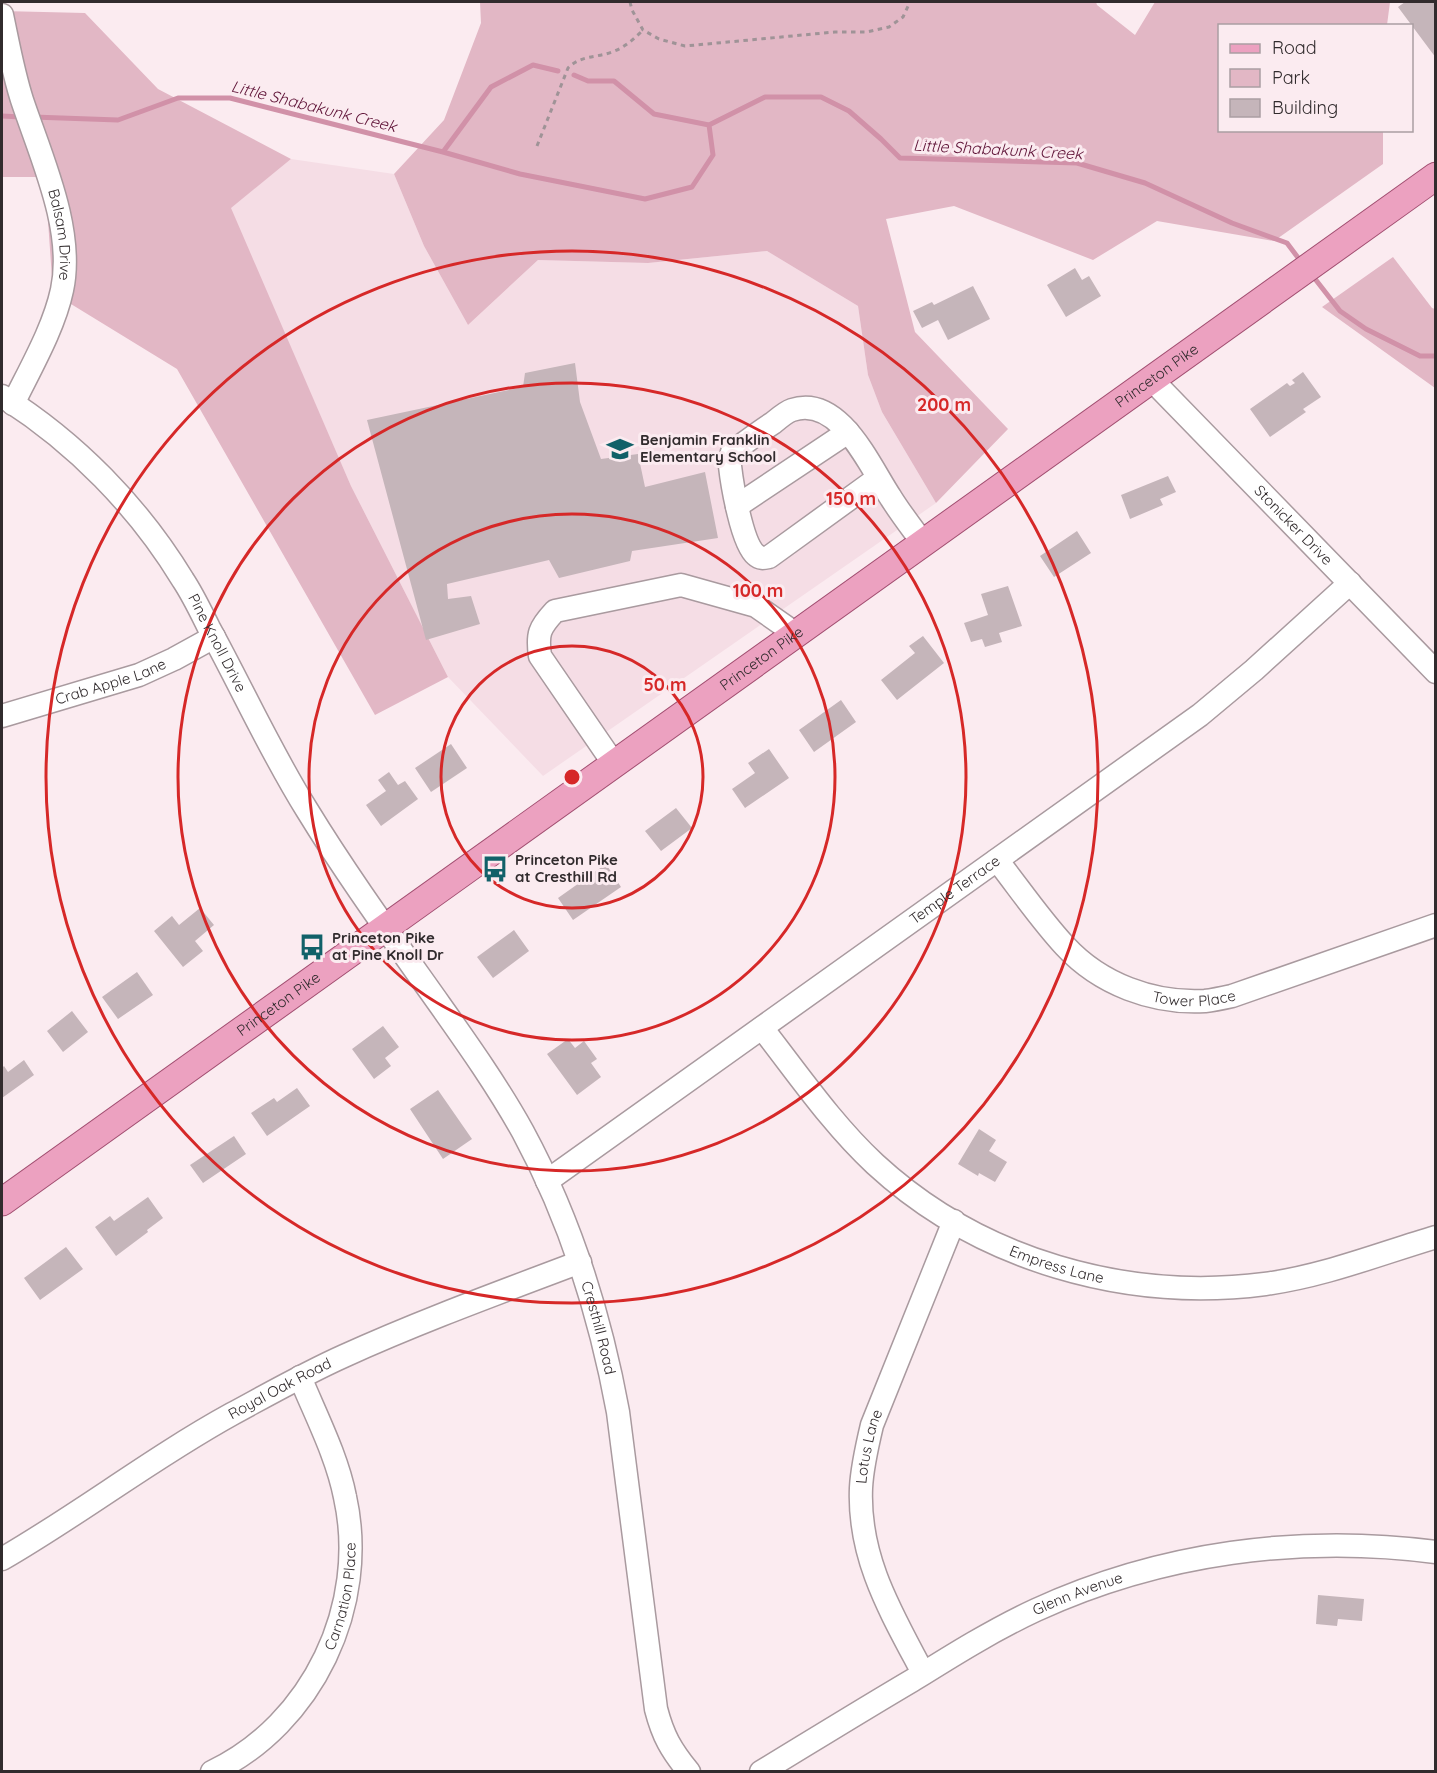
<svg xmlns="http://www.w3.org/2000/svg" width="1437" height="1773" font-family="Quicksand,sans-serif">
<rect width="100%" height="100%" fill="#fbebf0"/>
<path fill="#f5dde5" d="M291 159 394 174 424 246 468 325 538 260 648 263 767 251 858 306 868 375 882 412 936 503 543 776 448 677 351 486 230 208Z"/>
<path fill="#e2b7c5" d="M480 2H1096L1097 5 1135 35 1155 2H1390L1387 25 1220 26V130L1383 131V164L1274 241 1157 221 1093 260 954 206 886 219 915 332 1008 429 936 503 882 412 868 375 858 306 767 251 648 263 538 260 468 325 424 246 394 174 444 120 481 23Z
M2 11 85 13 158 89 291 159 231 208 351 486 448 677 375 715 177 369 53 293 45 177H2Z
M1393 257 1432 308 1435 309V388L1322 307Z"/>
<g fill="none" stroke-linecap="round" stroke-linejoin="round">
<path stroke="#d191a8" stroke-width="5" d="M574 75 588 81H614L654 114 709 125
M2 116 21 117
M33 117 118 120 178 98H230L443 152 491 87 533 65 558 71
M443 152 520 174 645 199 692 187 713 155 709 125 765 97H821L849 111 881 139 900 158 1077 163 1145 183 1232 223 1287 243 1302 263
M1312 275 1340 311 1366 329 1420 356H1436"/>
</g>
<path fill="#c5b5ba" d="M1405 2H1436V58L1398 7Z
M1075 268 1082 280 1089 276 1101 296 1066 317 1047 285Z
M973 286 990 319 948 340 938 320 922 328 913 311 932 302 934 305Z
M575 363 580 402 601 459 638 454 645 487 705 472 718 538 632 551 630 561 559 578 549 560 447 584 448 599 471 596 480 624 426 640 367 420 523 387 525 373Z
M1303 372 1321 397 1303 409 1306 412 1270 437 1250 409 1287 383 1290 386 1295 383 1292 380Z
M1168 476 1176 492 1160 499 1163 505 1130 519 1121 495Z
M1077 531 1091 553 1054 577 1040 556Z
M1008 586 1022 626 999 633 1002 642 985 647 982 639 971 642 964 623 988 615 981 594Z
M923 636 944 663 897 700 881 680 915 653 909 646Z
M841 700 856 722 814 752 799 730Z
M451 744 467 768 431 792 415 768Z
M769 749 789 778 745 808 732 789 755 773 748 763Z
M389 772 398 785 405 781 418 799 381 826 366 805 386 791 378 780Z
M676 808 692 828 661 851 645 831Z
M606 864 621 887 573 920 558 898Z
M200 908 214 925 195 941 203 951 183 967 154 931 172 916 179 925Z
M514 930 529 951 493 978 477 957Z
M137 972 153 995 118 1019 102 997Z
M72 1011 88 1032 63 1052 47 1031Z
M383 1026 399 1047 385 1058 391 1066 374 1079 352 1049Z
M568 1039 575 1048 584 1041 597 1059 591 1063 601 1077 577 1095 547 1054Z
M24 1060 34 1075 2 1098V1068L4 1066 8 1072Z
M297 1088 310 1106 267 1136 251 1113 274 1098 277 1102Z
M438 1090 472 1139 443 1159 410 1109Z
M979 1129 996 1140 989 1151 1007 1162 995 1182 979 1173 978 1176 958 1164Z
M234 1136 246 1154 203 1183 190 1165Z
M148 1197 163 1218 147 1230 148 1232 116 1256 95 1227 110 1216 114 1221Z
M66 1247 83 1269 40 1300 24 1278Z
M1318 1595 1364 1599 1362 1621 1338 1619 1337 1626 1316 1624Z"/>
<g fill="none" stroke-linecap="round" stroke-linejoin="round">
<g stroke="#a99a9f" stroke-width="25">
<g id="minor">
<path id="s1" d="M2 15C8 43 13 72 22 100 41 157 75 230 62 290 54 328 30 369 13 404"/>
<path id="s2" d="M1151 379 1436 672"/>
<path id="s3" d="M2 396C75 442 138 506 183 580 193 595 201 612 209 628 242 688 270 751 307 810 348 877 394 940 440 1005 469 1046 498 1087 523 1132 570 1219 600 1314 618 1412L656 1709C663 1736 671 1750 689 1772"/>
<path d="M878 478 769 557C764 558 760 559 756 555 742 544 732 484 730 466 730 461 731 457 732 452 746 442 759 432 773 423 779 418 786 412 792 410 840 394 870 467 891 498 901 514 912 528 923 543"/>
<path d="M737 506 848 432"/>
<path id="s4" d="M2 716 139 675 174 659 214 637"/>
<path d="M614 764 540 656C537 634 539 628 555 611L681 585 756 606 796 634"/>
<path id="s5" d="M997 860C1019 888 1040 919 1065 946 1100 984 1153 1004 1205 1001 1214 1000 1223 998 1232 996L1436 925"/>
<path id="s6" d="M762 1028C798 1074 832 1124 875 1164 979 1260 1126 1302 1265 1284 1324 1276 1379 1254 1436 1237"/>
<path id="s7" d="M547 1181 1200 715 1254 670 1350 583"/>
<path id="s8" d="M2 1559C80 1514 152 1458 232 1414 269 1394 306 1373 344 1356 421 1321 501 1292 580 1262"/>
<path id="s9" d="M923 1673C892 1614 858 1559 861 1488 862 1467 867 1446 872 1425L954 1221"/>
<path id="s10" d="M212 1772C313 1724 369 1605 345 1497 337 1456 316 1416 300 1377"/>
<path id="s11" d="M761 1772C812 1741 862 1710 913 1680 953 1655 993 1630 1036 1610 1160 1553 1300 1534 1436 1552"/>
</g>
</g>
<g stroke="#a24f71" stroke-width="29">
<g id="major">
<path id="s12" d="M2 1202 1436 176"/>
</g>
</g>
<path stroke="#9f9397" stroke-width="3" stroke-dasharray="4.5 4.5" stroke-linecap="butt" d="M630 2 632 10 643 30 659 39 685 46 835 32H867L889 27 903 17 910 2
M537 146 568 68C581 55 596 58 612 52 624 48 634 39 643 30"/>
<use href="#minor" stroke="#fff" stroke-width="22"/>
<use href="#major" stroke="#eca1c0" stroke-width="27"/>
</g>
<g fill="none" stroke="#d62828" stroke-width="3">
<circle cx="572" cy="777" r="131"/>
<circle cx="572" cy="777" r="263"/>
<circle cx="572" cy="777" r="394"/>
<circle cx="572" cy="777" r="526"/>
</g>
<defs>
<g id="school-bare" transform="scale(2.07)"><path d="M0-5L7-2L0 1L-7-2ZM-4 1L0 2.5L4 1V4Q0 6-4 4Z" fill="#116169" stroke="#fbebf0" stroke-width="2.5" paint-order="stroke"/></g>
<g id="bus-bare" transform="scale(2.07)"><path d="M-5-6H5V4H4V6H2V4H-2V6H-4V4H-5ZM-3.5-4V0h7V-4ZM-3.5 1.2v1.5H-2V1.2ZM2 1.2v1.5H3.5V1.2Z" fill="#116169" stroke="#fbebf0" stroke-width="2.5" paint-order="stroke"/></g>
</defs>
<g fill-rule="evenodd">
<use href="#school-bare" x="620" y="449"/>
<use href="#bus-bare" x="495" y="869"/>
<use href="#bus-bare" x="312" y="947"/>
</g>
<g text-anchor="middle" stroke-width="6" stroke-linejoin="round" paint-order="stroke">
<g font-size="15" fill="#312b2d" stroke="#fbebf0">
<text dy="5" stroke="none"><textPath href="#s1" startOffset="228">Balsam Drive</textPath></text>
<text dy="5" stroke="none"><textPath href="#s12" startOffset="1420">Princeton Pike</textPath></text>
<text dy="5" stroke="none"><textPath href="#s2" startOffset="204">Stonicker Drive</textPath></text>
<text dy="5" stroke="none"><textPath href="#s3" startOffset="332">Pine Knoll Drive</textPath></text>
<text dy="5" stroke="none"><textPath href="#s12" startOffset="934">Princeton Pike</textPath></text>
<text dy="5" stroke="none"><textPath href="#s4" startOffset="114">Crab Apple Lane</textPath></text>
<text dy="5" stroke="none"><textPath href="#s7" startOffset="501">Temple Terrace</textPath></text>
<text dy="5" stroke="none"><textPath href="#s5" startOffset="254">Tower Place</textPath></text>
<text dy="5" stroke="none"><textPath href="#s12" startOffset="340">Princeton Pike</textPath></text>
<text dy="5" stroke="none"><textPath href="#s6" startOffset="387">Empress Lane</textPath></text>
<text dy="5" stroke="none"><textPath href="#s3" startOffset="1120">Cresthill Road</textPath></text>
<text dy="5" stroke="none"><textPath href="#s8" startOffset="326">Royal Oak Road</textPath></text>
<text dy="5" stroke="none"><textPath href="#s9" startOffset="240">Lotus Lane</textPath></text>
<text dy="5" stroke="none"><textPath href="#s10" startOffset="228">Carnation Place</textPath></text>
<text dy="5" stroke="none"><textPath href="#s11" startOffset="364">Glenn Avenue</textPath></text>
</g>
<g font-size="15" font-weight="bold" fill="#312b2d" stroke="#fbebf0" text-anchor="start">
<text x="640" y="445">Benjamin Franklin<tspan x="640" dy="17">Elementary School</tspan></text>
<text x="515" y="865">Princeton Pike<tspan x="515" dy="17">at Cresthill Rd</tspan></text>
<text x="332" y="943">Princeton Pike<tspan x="332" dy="17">at Pine Knoll Dr</tspan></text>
</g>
<g font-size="16" font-style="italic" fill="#5f1337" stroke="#fbebf0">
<text transform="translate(314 106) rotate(14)" y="6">Little Shabakunk Creek</text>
<text transform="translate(998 149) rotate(3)" y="6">Little Shabakunk Creek</text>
</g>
</g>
<circle cx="572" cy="777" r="9" fill="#d62828" stroke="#fbebf0" stroke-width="3"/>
<g font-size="18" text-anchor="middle" font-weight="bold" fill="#d62828" stroke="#fbebf0" stroke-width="6" stroke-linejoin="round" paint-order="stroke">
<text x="944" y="411">200 m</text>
<text x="851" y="505">150 m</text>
<text x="758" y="597">100 m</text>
<text x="665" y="691">50 m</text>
</g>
<rect width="1437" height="1773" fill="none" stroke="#312b2d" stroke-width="6"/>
<rect x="1218" y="24" width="195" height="108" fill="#fbebf0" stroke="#aa9ea2" stroke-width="1.5"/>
<rect x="1230" y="44" width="30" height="9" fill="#eca1c0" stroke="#aa9ea2" stroke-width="1.5"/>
<text x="1272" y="54" font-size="18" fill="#312b2d">Road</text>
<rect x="1230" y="69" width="30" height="18" fill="#e2b7c5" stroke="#aa9ea2" stroke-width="1.5"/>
<text x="1272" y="84" font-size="18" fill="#312b2d">Park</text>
<rect x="1230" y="99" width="30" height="18" fill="#c5b5ba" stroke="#aa9ea2" stroke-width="1.5"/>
<text x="1272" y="114" font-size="18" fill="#312b2d">Building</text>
</svg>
